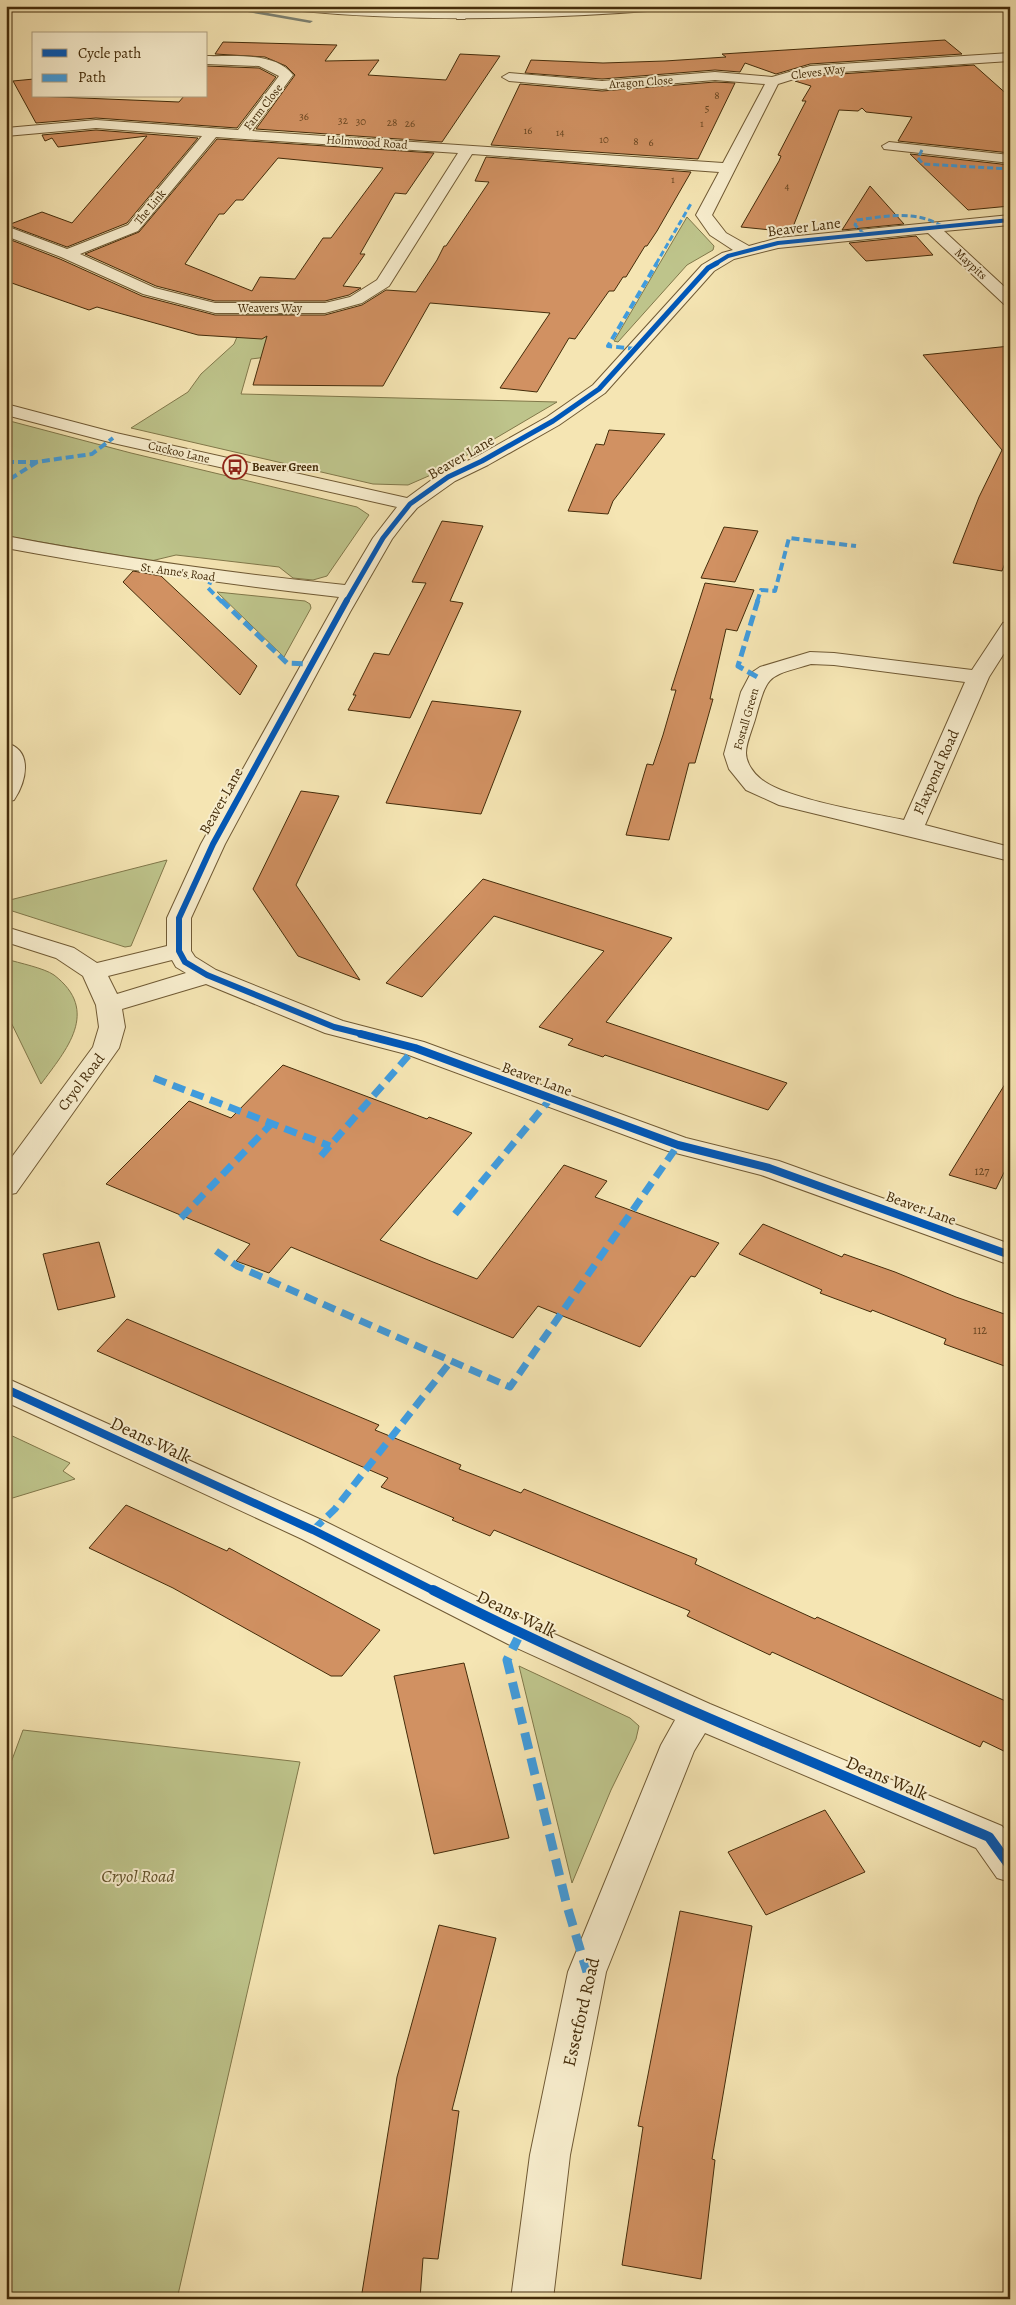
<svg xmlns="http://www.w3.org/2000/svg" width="1016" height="2305" font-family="Alegreya,serif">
<rect width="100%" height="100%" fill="#f5e5b3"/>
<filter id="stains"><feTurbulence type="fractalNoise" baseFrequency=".004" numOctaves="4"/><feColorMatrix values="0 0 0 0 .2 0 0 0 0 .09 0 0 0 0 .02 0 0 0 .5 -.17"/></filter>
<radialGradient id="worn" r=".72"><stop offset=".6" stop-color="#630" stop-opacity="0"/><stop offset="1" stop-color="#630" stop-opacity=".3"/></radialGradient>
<path fill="#bec48b" stroke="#81784a" d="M687 217 714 246 713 250 687 265 618 342 614 341Z
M247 313 296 315 267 357 251 359 241 394 557 402 440 471 408 485 373 484 131 428 188 392 201 374 234 344Z
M6 420 131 453 357 507 369 515 327 576 313 580 293 578 279 567 176 555 151 561 6 536Z
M217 592 305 601 310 604 311 608 284 657Z
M167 860 131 946 125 947 6 909V901Z
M6 959C19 963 44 968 54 975 101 1011 66 1050 41 1084L6 1012Z
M6 1433 70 1463 63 1471 75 1479 6 1500Z
M519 1666 630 1718 639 1726 636 1739 611 1790 572 1883Z
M23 1730 300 1762 177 2299H6V1776Z"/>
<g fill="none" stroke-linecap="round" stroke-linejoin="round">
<path fill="#7c8273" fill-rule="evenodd" d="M213 6H228L313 21 310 23Z"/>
</g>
<path fill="#d19162" stroke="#442c0a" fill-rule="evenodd" d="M945 40 962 54 810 64 776 74 745 63 740 72 715 70 602 79 525 73 531 60 603 63 665 61 726 57 722 54Z
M223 42 337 45 325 61 379 60 368 75 446 80 460 54 500 56 442 142 256 129 295 75 286 66 265 57 215 54Z
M974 65 1010 97V153L898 141 912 117 866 112 862 108 858 111 839 110 791 232 741 227 779 161 781 156 778 155 806 101H802L811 86 795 81 810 76Z
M206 66 259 68 276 77 237 128 96 118 36 123 13 81 34 79V96L179 102 184 96H206Z
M715 82 735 83 698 159 491 145 520 84 602 91Z
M96 130 198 138 127 223 67 247 8 225 42 212 72 223 147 136 58 147 52 138 45 141 42 135Z
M217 139 434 153 406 194 395 193 360 254H365L343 286 361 288 349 295 325 301H215L156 286 85 254 139 232ZM278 158 383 168 331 238H323L295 279 260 277 252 291 185 264 219 214H224L236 200H243Z
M910 154 1010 165V206L968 210Z
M486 157 691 172 657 231 647 246H645L626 277H623L614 291H609L575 339 569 338 537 392 500 388 550 313 430 303 383 386 253 385 267 336 262 339 198 335 97 307 89 310 6 281V238L60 259 142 296 215 315H325L362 305 386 290 416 292 437 260 444 246H446L489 182 475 181Z
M870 186 904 224 842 230Z
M916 236 933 255 866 261 849 243Z
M1010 346V550L1002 571 953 563 979 497 1002 450 923 355Z
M609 430 665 434 613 501 608 514 568 511 596 444 604 445Z
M442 521 483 526 450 601 463 603 410 718 348 710 356 695H353L374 653 389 655 426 583 412 582Z
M724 527 758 531 735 582 701 578Z
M133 571 161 576 257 666 240 695 123 582Z
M705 583 754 590 737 631 726 629 710 699H713L695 763H689L669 840 626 835 647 764 653 765 663 735 676 690H671Z
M432 701 521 711 481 814 386 803Z
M301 791 339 796 296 885 360 980 298 956 253 889Z
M483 879 672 938 606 1022 787 1083 768 1110 605 1055 603 1057 568 1045 573 1039 539 1027 604 951 494 916 422 997 386 983Z
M283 1065 427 1119 429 1117 472 1133 380 1240 433 1262 477 1279 564 1165 607 1181 595 1197 719 1243 695 1277 691 1276 640 1347 538 1306 513 1338 291 1247 269 1273 236 1261 250 1244 106 1184 189 1101 231 1118Z
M1010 1076V1160L996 1189 949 1175Z
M763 1224 842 1257 844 1254 895 1272 956 1297 1010 1316V1368L944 1344 946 1339 872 1310 871 1312 820 1293 822 1290 739 1254Z
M99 1242 115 1297 58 1310 43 1254Z
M127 1319 379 1425 375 1430 461 1465 459 1469 521 1493 524 1489 697 1559 695 1564 815 1619 817 1617 1010 1703V1754L983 1741 980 1747 772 1652 770 1655 687 1616 690 1611 494 1530 490 1536 452 1520 454 1518 381 1487 388 1478 97 1351Z
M126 1505 227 1551 229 1548 380 1630 342 1676H331L173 1588 89 1548Z
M464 1663 509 1838 434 1854 394 1676Z
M825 1810 865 1872 766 1915 728 1852Z
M680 1911 752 1926 712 2159 715 2160 701 2279 622 2265 643 2127 638 2126Z
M439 1925 496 1938 452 2110 459 2111 438 2259 423 2258 420 2299H361L397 2077Z"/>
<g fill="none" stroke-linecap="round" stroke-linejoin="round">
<g stroke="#705a34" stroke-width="2">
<path id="minor" d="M450 6H462L467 16 465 19H457Z
M1010 53V61L810 74 778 84 712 215 726 233 749 246 778 238 1010 215V225L944 231 1010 292V306L1004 304 928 233 778 248 734 259 714 271 605 393 559 425 488 465 455 481 417 508 405 522 392 539 350 612 225 844 191 918V951L195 957 216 970 343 1021 424 1042 686 1138 779 1161 1010 1244V1265L761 1175 668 1151 406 1054 325 1033 206 984 122 1009 125 1027 119 1048 16 1193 6 1195V1165L93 1047 99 1027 96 1005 83 976 56 958 6 942V927L74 948 97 963 167 946V918L201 844 339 597C226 584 118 569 6 548V536C120 558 230 573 345 585L373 538 397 507 113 443 6 415V404L116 433 407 498 441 473 476 457 547 417 593 385 702 265 722 253 733 250 710 235 696 215 719 172 472 154 389 286 362 303 325 313H215L143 294 61 257 6 236V226L67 249 128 225 202 136 96 128 6 136V128L96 120 238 130 279 76 259 66 206 64V56C232 57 275 51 293 75L252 131 723 163 765 84 715 80 602 89 509 81 502 77 509 73 602 81 715 72 772 77 810 66ZM216 137 458 153 377 280 350 297 325 303H215L155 288 80 254 138 231ZM172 960 176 967 186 973 117 994 108 976Z
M889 142 1010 155V163L884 149 882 146Z
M1010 621V644L989 677 925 825 1010 847V861L779 805 746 790 729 769 724 754 741 692 751 673 760 667 810 652 834 653 972 670 1003 623ZM811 664 834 665 965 682 904 820C872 813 784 799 761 779 754 774 746 763 746 753 746 742 753 728 756 716 768 672 769 677 811 664Z
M6 743C34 750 26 782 14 800L6 802Z
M6 1378 324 1521 532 1624 710 1704 1002 1826 1010 1836V1882L997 1878 976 1848 705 1733 694 1751 606 1972 570 2155 553 2299H511L530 2155 568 1972 661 1745 675 1720 508 1644 302 1539 6 1402Z"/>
</g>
<g stroke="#705a34" stroke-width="2">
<path id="tertiary" d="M284 6 475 12 667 6 661 10C537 20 414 22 290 10Z"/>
</g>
<use href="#minor" fill="#f8eece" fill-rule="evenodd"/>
<use href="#tertiary" fill="#f8eece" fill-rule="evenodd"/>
<path stroke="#409cde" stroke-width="3" stroke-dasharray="6 3" stroke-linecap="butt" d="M922 150 918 158 923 164 1010 169
M864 234 855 225 857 220C887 216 915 210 942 226
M656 264 692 202"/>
<path stroke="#409cde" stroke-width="4" stroke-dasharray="8 4" stroke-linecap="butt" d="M636 349 608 346 657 263
M1010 401H1008L1010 404
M6 412 9 410
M6 462H36L92 454 113 438
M10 479 37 462
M212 577 208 588 222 602
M757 602 761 590 775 591 789 538 856 546"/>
<path stroke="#409cde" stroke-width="5" stroke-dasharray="11 5" stroke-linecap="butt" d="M221 600 287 663 312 664
M758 600 738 666 759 678"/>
<path stroke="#409cde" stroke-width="7" stroke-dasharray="13 7" stroke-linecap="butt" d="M154 1078 330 1146
M321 1156 415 1048
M455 1214 551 1098
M181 1218 272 1123
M216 1251 237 1266 510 1387 678 1145
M313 1530 335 1509 451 1361"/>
<path stroke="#409cde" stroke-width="9" stroke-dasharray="17 9" stroke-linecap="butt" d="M520 1634 507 1660 567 1906 587 1972"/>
<g stroke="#f8eece" stroke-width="5.5">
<path id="cycleway-far4" d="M715 264 728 256 778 243 1010 220"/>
</g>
<g stroke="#f8eece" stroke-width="7">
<path id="cycleway-far3" d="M346 602 383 538 410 504 448 477 482 461 553 421 599 389 708 268 717 263"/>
</g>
<g stroke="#f8eece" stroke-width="9">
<path id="cycleway-far2" d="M347 600 213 844 179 918V951L185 962 207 975 334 1027 366 1035"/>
</g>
<g stroke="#f8eece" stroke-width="11">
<path id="cycleway-far1" d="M361 1034 415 1048 678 1145 769 1168 1010 1255
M6 1389 313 1530 436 1592"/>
</g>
<g stroke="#f8eece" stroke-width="13">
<path id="cycleway" d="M433 1590C614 1681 802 1758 989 1837L1010 1866"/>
</g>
<use href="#cycleway-far4" stroke="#0057b8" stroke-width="4"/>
<use href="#cycleway-far3" stroke="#0057b8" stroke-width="5"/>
<use href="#cycleway-far2" stroke="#0057b8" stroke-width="6"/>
<use href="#cycleway-far1" stroke="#0057b8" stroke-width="8"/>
<use href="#cycleway" stroke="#0057b8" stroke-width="10"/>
</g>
<defs>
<g id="bus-ring" transform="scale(1.25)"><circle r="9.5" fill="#f8eece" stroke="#8f2418" stroke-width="1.5"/><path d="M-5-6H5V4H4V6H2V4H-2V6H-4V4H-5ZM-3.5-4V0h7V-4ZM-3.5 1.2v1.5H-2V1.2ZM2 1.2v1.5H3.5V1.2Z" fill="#8f2418"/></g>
</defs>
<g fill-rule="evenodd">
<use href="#bus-ring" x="235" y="467"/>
</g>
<g text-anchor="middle" stroke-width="4" stroke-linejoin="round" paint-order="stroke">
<g font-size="11" fill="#674520">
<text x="717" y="99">8</text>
<text x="707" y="112">5</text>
<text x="304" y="120">36</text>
<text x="343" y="124">32</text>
<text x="361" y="125">30</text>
<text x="392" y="126">28</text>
<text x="410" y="127">26</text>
<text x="702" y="127">1</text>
<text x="528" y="134">16</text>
<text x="560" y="136">14</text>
<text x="604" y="143">10</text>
<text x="636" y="145">8</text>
<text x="651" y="146">6</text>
<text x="673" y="183">1</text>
<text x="787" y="190">4</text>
</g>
<g font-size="12" fill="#442c0a" stroke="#f8eece">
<text transform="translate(818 72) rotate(-7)" y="4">Cleves Way</text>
<text transform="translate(641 82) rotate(-4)" y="4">Aragon Close</text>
<text transform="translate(263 107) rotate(-52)" y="4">Farm Close</text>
<text transform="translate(367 142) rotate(4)" y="4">Holmwood Road</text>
<text transform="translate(150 207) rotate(-50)" y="4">The Link</text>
<text transform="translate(971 264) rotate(43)" y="4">Maypits</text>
<text x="270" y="312">Weavers Way</text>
<text transform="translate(179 452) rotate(13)" y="4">Cuckoo Lane</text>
<text transform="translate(178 572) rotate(8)" y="4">St. Anne's Road</text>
<text transform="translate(746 719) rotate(-74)" y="4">Fostall Green</text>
</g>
<g font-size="12" font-weight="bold" fill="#442c0a" stroke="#f8eece" text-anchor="start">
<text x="252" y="471">Beaver Green</text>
</g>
<g font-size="12" fill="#674520">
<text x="982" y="1175">127</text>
<text x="980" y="1334">112</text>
</g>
<g font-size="15" fill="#442c0a" stroke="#f8eece">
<text transform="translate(804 227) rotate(-7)" y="5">Beaver Lane</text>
<text transform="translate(461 457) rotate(-30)" y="5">Beaver Lane</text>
<text transform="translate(936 772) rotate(-66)" y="5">Flaxpond Road</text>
<text transform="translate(221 801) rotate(-61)" y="5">Beaver Lane</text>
<text transform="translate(537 1079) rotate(20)" y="5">Beaver Lane</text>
<text transform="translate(81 1082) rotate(-53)" y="5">Cryol Road</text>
<text transform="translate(921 1208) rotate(20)" y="5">Beaver Lane</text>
</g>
<g font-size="18" fill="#442c0a" stroke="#f8eece">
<text transform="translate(151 1440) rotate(25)" y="6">Deans Walk</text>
<text transform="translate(517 1614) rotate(26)" y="6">Deans Walk</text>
<text transform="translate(887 1778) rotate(23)" y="6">Deans Walk</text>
<text transform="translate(581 2012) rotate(-77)" y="6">Essetford Road</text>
</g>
<g font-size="18" font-style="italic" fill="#62522a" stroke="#f8eece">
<text x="138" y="1882">Cryol Road</text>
</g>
</g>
<rect width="1016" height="2305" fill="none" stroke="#f5e5b3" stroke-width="25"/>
<rect x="8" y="8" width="1001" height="2290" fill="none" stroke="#442c0a" stroke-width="2.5"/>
<rect x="12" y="12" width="991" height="2280" fill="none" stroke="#442c0a"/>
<rect x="32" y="32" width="175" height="65" fill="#f8eece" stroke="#b0a080"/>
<rect x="42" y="49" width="25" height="8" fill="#0057b8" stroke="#b0a080"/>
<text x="78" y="58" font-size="15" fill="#442c0a">Cycle path</text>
<rect x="42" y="74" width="25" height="8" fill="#409cde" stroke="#b0a080"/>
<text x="78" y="82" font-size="15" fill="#442c0a">Path</text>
<rect width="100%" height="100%" filter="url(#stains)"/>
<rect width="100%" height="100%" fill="url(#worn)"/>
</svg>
